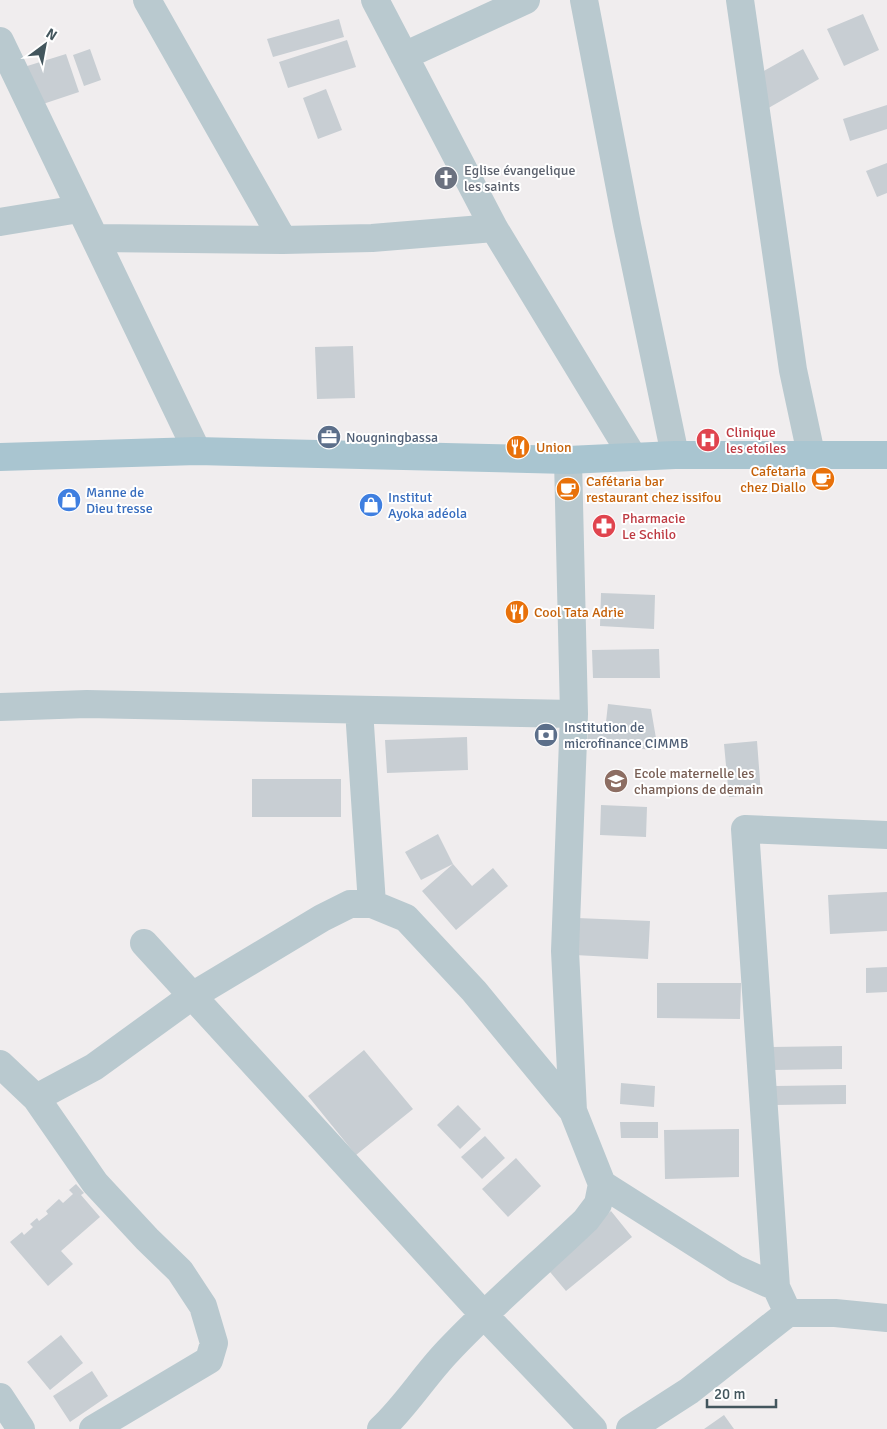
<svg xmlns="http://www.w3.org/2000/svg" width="887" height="1429" font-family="Signika,sans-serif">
<rect width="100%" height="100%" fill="#f0edee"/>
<path fill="#c8ced3" d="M863 14 879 50 844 66 827 29Z
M339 19 344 37 273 57 267 39Z
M347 40 356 67 288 88 279 62Z
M90 49 101 80 84 86 73 55Z
M803 49 819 79 765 110 760 73Z
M66 54 79 92 37 106 24 67Z
M326 89 342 130 318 139 303 98Z
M887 105V129L850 141 843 119Z
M887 163V193L877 197 866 171Z
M353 346 355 398 317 399 315 347Z
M601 593 655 595 654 629 600 626Z
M659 649 660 678H593L592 650Z
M608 704 651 709 658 750 587 745 588 726 606 722Z
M467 737 468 770 387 773 385 740Z
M757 741 761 794 729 797 724 744Z
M252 779H341V817H252Z
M601 805 647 807 646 837 600 835Z
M438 834 453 864 421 880 405 852Z
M453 864 472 886 493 868 508 886 456 930 422 891Z
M887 892V931L830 934 828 895Z
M577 918 650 921 648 959 575 955Z
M887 967V992L866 993V968Z
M657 983H741L740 1019 657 1018Z
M842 1046V1069L772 1070 771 1047Z
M364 1050 413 1109 356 1155 308 1096Z
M621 1083 655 1086 654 1107 620 1104Z
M846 1085V1104L774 1105V1086Z
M458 1105 481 1129 460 1149 437 1125Z
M620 1122H658V1138H621Z
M739 1129V1177L665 1179 664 1130Z
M485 1136 505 1158 482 1179 461 1157Z
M516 1158 541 1186 508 1217 482 1189Z
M76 1184 84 1193 81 1195 100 1217 61 1251 73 1264 48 1286 10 1242 22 1232 24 1235 33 1227 30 1224 37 1218 39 1221 48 1214 46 1211 59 1199 63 1203 73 1194 69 1190Z
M611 1211 632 1237 566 1291 545 1266Z
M61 1335 83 1363 50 1390 27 1362Z
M92 1371 108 1396 70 1422 53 1396Z
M724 1415 734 1429H704Z"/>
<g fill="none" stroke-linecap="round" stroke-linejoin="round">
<path stroke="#b9c9cf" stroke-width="28" d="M147 0 283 240
M375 0 494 228 633 457
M584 0 627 225 675 455
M740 0 793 370 811 454
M0 41 197 451
M404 56 526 0
M0 222 79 209
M96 238 283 240 372 238 494 228
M0 707 87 704 574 714
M359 710 372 904
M144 943 484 1315 593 1429
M0 1064 36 1098 94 1067 192 996 322 918 350 904H372L406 918 474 991 573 1111
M36 1098 95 1183 147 1239 180 1271 203 1306 214 1343 209 1360 93 1429
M602 1184 736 1269 776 1287
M788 1313H835L887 1318
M0 1397 21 1429
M381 1429C406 1406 424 1376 448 1351 491 1305 540 1264 586 1220L598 1204 602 1184 573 1111 565 951 574 714 568 460
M630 1429 689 1391 788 1313 776 1287 745 829 887 835"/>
<path stroke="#a9c5d0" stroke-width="28" d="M0 457 197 451 568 460 675 455H887"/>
</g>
<defs>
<g id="church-disc" transform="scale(1.25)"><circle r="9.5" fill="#6b7280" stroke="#fff"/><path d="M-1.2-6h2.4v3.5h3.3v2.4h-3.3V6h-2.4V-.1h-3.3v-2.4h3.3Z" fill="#fff"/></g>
<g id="office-disc" transform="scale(1.25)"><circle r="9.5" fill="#5c6f8a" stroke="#fff"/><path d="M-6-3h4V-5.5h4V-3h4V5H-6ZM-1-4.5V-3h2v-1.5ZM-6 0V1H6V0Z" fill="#fff"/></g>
<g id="hospital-disc" transform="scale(1.25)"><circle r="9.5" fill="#e0444e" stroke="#fff"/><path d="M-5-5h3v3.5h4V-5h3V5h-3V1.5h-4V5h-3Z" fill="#fff"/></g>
<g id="restaurant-disc" transform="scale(1.25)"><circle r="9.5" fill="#e8710a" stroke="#fff"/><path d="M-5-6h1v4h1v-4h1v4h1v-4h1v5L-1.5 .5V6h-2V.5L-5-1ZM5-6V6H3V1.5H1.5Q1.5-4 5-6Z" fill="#fff"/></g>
<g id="cafe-disc" transform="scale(1.25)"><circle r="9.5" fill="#e8710a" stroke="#fff"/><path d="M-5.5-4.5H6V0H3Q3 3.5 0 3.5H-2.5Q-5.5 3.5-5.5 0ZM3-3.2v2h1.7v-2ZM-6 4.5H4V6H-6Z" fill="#fff"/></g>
<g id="shop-disc" transform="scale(1.25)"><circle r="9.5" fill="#3f7fe0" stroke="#fff"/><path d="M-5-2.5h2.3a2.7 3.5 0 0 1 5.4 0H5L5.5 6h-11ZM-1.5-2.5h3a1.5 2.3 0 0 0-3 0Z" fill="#fff"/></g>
<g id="pharmacy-disc" transform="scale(1.25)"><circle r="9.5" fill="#e0444e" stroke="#fff"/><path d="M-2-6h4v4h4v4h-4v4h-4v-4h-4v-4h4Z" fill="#fff"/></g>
<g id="bank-disc" transform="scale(1.25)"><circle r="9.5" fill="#5c6f8a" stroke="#fff"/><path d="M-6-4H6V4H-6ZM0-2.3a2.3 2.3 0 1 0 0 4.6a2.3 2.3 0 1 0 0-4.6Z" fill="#fff"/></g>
<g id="school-disc" transform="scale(1.25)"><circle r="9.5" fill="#8d6e63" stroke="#fff"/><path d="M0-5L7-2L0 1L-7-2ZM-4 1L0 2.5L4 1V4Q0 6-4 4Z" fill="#fff"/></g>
</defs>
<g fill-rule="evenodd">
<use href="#church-disc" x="446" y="178"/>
<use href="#office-disc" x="329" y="437"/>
<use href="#hospital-disc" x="708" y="440"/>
<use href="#restaurant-disc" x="518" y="447"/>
<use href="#cafe-disc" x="823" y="479"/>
<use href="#cafe-disc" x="568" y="489"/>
<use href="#shop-disc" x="69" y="500"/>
<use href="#shop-disc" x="371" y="505"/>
<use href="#pharmacy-disc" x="604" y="526"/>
<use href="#restaurant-disc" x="517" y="612"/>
<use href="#bank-disc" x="546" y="735"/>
<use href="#school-disc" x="616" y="781"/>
</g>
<g text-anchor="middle" stroke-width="4" stroke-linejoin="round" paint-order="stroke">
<g font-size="14" fill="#5b616d" stroke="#fff" text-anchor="start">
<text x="464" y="175">Eglise évangelique<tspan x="464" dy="16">les saints</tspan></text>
</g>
<g font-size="14" fill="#be3a42" stroke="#fff" text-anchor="start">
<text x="726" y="437">Clinique<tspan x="726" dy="16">les etoiles</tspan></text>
<text x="622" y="523">Pharmacie<tspan x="622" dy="16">Le Schilo</tspan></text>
</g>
<g font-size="14" fill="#4e5e75" stroke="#fff" text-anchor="start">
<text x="346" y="442">Nougningbassa</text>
<text x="564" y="732">Institution de<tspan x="564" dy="16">microfinance CIMMB</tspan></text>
</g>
<g font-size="14" fill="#c56008" stroke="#fff" text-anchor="start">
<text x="536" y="452">Union</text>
<text x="806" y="476" text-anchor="end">Cafetaria<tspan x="806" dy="16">chez Diallo</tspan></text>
<text x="586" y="486">Cafétaria bar<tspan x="586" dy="16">restaurant chez issifou</tspan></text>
<text x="534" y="617">Cool Tata Adrie</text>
</g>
<g font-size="14" fill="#366cbe" stroke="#fff" text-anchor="start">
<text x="86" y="497">Manne de<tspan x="86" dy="16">Dieu tresse</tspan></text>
<text x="388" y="502">Institut<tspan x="388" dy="16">Ayoka adéola</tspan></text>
</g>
<g font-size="14" fill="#785e54" stroke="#fff" text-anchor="start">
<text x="634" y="778">Ecole maternelle les<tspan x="634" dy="16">champions de demain</tspan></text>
</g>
</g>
<g transform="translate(45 45) rotate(32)" stroke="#ffffff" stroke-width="4" paint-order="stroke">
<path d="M0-4L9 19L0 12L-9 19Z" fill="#43565d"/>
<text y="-8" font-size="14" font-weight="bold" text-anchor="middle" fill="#43565d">N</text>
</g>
<path d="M707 1399v8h69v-8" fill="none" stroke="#43565d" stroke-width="2.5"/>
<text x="714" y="1399" font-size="15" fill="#43565d" stroke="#ffffff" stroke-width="4" paint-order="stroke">20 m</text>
</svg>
